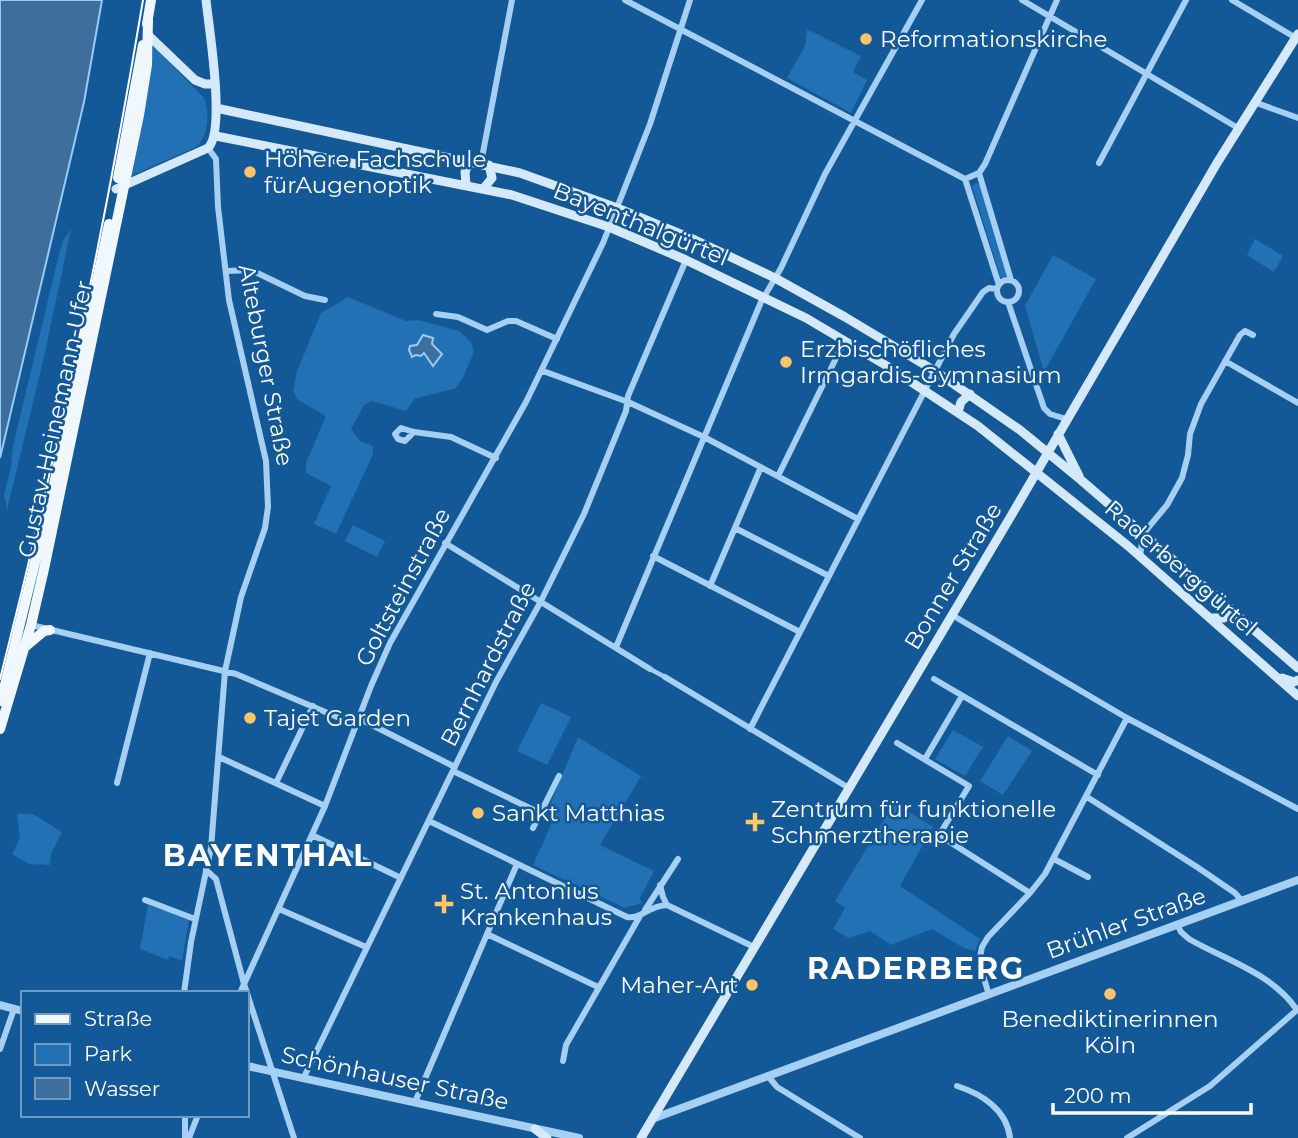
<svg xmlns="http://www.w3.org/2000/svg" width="1298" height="1138" font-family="Montserrat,sans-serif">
<rect width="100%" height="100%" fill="#135897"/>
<path fill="#2271b4" d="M807 29 861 56 853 72 867 80 851 113 787 78 805 46Z
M154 46 204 98C210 113 209 136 196 147L131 176 129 175Z
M976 183 980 185 1007 278 1001 279 972 186Z
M71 229 44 357 7 510 4 495 11 467 13 446 60 250 64 239Z
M1255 239 1283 256 1274 272 1247 255Z
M1053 255 1096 279 1044 372 1025 306Z
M348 297 406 321 418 320 459 331 471 342 474 352 463 378 456 388 414 399 406 411 372 401 364 405 351 429 360 441 373 446V454L336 534 314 524 331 486 306 473V463L326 416 298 400 293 391 297 371 321 313Z
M353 525 385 541 377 557 345 541Z
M541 703 571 717 547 765 517 751Z
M953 730 983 747 965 776 935 759Z
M1008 736 1032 751 1003 795 980 781Z
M578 737 641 776 600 845 654 871 640 898 642 903 625 908 533 865 554 818 549 807Z
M894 803 933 827 900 886 980 939 975 951 964 948 932 929 891 945 870 931 849 938 833 929 845 908 835 901Z
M17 814H33L62 832 51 854 50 865 29 864 12 854 20 838Z
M148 905 189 919 182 961 169 956 168 960 140 949Z"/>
<path fill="#3e6e9b" stroke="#97cbf6" stroke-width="2" d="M0 0H102L84 102 0 458Z
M423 335 433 338 432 344 442 354 433 366 424 353 421 356 416 355 412 357 409 350 410 346 417 345Z"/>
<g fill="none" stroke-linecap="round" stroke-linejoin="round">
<path stroke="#a5cff3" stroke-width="4.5" d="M650 669 665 677"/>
<path stroke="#a5cff3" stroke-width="6" d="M625 0 965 179 979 173 985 164 1057 0
M1022 0 1238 128
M1232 0 1296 38
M1254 102 1298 118
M481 163 512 0
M1099 163 1186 0
M979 173 1011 280
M965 179 999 285
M227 271 251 270 305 296 325 300
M997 291a11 11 0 1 1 22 0a11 11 0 1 1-22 0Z
M1008 302 1044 408 1050 414 1066 419
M436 314 458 317 487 330 508 321H516L557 339
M1225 361 1298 403
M543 371 628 402 704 437 858 519
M414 432 405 441 398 439 395 434 401 428 414 432 451 437 496 458
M778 476 845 340
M735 528 829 576
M445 543 650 669
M653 556 800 632
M1140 557 1143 534 1167 505 1182 478 1188 455 1190 434 1201 404 1240 335 1245 331 1253 335
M710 586 761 467
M952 615 1127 718 1298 809
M31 625 236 674 356 725
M616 647 761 302 781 268 825 174 922 0
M665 677 849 788
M934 679 1098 775
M358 718 455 767
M750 729 954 334 983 292 989 288 997 289
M897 743 969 786 941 832 942 837 1030 893
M219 757 325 806
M925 759 962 696
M453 771 540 813
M117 783 150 653
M276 783 313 706
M1087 797 1197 867 1235 893 1242 901
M429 821 627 917C642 919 648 906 667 905L754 947
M533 828 559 776
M312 835 401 878
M1054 859 1088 877
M206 870 216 879 244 984 294 1138
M660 885 663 897 667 905
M145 900 195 919
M279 909 366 947
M645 910 678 859
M1177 924 1181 932 1189 939C1225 960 1272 973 1297 1010
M487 934 598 987
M184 993 191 942 211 848 225 671 241 597 265 528 268 507 266 461 229 300 218 207 216 159 208 148
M240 993 325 806 371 686 390 643 526 402 603 243 650 124 690 0
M989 995 979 962 982 947 988 937 1030 893 1045 874 1127 718
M0 1049 14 1009
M563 1061 566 1045 640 916
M768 1076 777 1087 860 1138
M304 1077 496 682 540 603 584 514 626 411 628 396 686 260
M957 1086C982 1094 1007 1110 1010 1138
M415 1102 517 864
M185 1138V1115
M189 1138 198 1115
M1127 1138 1210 1086 1298 1009"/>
<path stroke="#a5cff3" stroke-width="8" d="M0 1005 23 1011
M247 1066 579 1138
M652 1119 1298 880"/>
<path stroke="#d4e9fc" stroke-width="9" d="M148 35 195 80 205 84H215
M216 108 520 173 617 208 695 240 775 278 845 317 935 371 1020 430 1081 480 1298 668
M216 136 512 195 609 227 686 260 806 318 887 366 978 426 1127 545 1298 696
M466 184 465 172 470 161
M484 188 492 178 489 165
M116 189 208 148C226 131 209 28 206 0
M958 412 961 402 970 394
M1058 434 1079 476
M1211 618H1224L1230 608
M1282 678 1294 682 1298 680
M535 1129 547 1138
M641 1138 1011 516 1217 163 1298 34"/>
<path stroke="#f0f7ff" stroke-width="10" d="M147 24 151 0
M118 178 143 45
M25 647 44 631 50 630
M1 701 53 489 109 224
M0 729 31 625 44 569 139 115 147 65 148 20"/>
<path stroke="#fff" stroke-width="2" d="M0 679C57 455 105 228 143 0"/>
</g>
<g fill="#ffc566" stroke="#135897" stroke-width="2.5">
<circle cx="866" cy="39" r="7"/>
<circle cx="250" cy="172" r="7"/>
<circle cx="786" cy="362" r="7"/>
<circle cx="250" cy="718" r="7"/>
<circle cx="478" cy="813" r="7"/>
<path d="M751.5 811.5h7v7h7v7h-7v7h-7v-7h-7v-7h7z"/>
<path d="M440.5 893.5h7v7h7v7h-7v7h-7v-7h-7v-7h7z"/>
<circle cx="752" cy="985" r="7"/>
<circle cx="1110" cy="994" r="7"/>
</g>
<g text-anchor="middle" stroke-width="5" stroke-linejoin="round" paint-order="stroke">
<g font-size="23" fill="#fff" stroke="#135897" text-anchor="start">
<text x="880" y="47">Reformationskirche</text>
<text x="264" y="167">Höhere Fachschule<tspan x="264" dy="26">fürAugenoptik</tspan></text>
<text x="800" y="357">Erzbischöfliches<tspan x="800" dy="26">Irmgardis-Gymnasium</tspan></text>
<text x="264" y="726">Tajet Garden</text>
<text x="771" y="817">Zentrum für funktionelle<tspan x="771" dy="26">Schmerztherapie</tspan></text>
<text x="492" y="821">Sankt Matthias</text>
<text x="460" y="899">St. Antonius<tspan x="460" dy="26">Krankenhaus</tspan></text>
<text x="738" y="993" text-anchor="end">Maher-Art</text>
<text x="1110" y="1027" text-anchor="middle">Benediktinerinnen<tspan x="1110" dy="26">Köln</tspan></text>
</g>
<g font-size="23" fill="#fff" stroke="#135897">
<text transform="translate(641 224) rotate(22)" y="8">Bayenthalgürtel</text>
<text transform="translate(266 365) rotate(79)" y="8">Alteburger Straße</text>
<text transform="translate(55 419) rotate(-78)" y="8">Gustav-Heinemann-Ufer</text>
<text transform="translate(1181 568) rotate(41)" y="8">Raderberggürtel</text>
<text transform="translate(953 576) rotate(-59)" y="8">Bonner Straße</text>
<text transform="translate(403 587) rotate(-62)" y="8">Goltsteinstraße</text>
<text transform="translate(488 664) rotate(-63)" y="8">Bernhardstraße</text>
<text transform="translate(1126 923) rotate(-20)" y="8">Brühler Straße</text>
<text transform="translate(395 1078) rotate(12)" y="8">Schönhauser Straße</text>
</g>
<g font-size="30" font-weight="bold" letter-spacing="2" fill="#fff" stroke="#135897">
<text x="268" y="866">BAYENTHAL</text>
<text x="916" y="979">RADERBERG</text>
</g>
</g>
<rect x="21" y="991" width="228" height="126" fill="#135897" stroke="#719bc1" stroke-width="2"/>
<rect x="35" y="1014" width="35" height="10" fill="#f0f7ff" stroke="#719bc1" stroke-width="2"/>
<text x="84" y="1026" font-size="21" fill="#ffffff">Straße</text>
<rect x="35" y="1044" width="35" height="21" fill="#2271b4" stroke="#719bc1" stroke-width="2"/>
<text x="84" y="1061" font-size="21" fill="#ffffff">Park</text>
<rect x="35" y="1078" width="35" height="21" fill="#3e6e9b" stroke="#719bc1" stroke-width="2"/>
<text x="84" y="1096" font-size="21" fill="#ffffff">Wasser</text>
<path d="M1053 1103v10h198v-10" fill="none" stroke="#ffffff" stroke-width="3.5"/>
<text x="1064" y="1103" font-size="21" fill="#ffffff" stroke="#135897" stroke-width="5" paint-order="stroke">200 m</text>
</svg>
